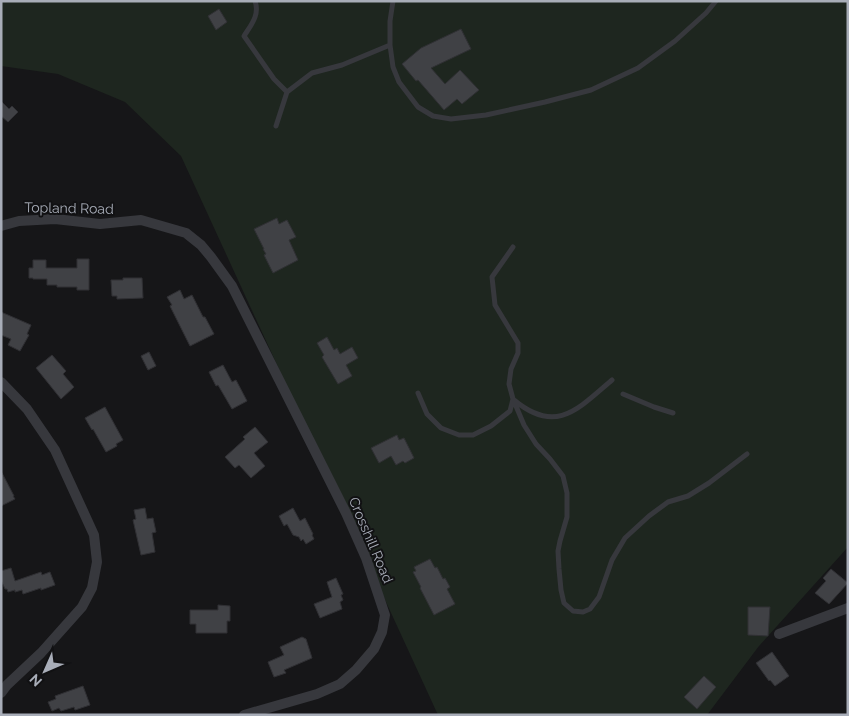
<svg xmlns="http://www.w3.org/2000/svg" width="849" height="716" font-family="Raleway,sans-serif">
<rect width="100%" height="100%" fill="#161618"/>
<path fill="#1e261f" d="M1 1H848V547L759 646 707 715H438L181 156 125 102 58 74 1 66Z"/>
<path fill="#404145" stroke="#303034" d="M219 9 227 22 216 30 208 16Z
M461 29 471 49 431 68 445 84 460 70 479 90 462 104 457 99 444 110 418 80 416 81 402 64 421 48Z
M1 101 9 109 12 106 18 112 8 122 1 116Z
M277 218 279 224 287 220 296 237 289 240 298 260 273 273 264 255 266 254 263 249H264L254 229Z
M77 259H89V290H77V287H57V285H47V279H33V278H29V268H33V260H46V268H77Z
M123 278H142L143 298 117 299V296H112L111 280H123Z
M180 290 184 299 192 295 203 317H205L214 334 190 346 170 306 172 305 167 297Z
M1 312 31 325 27 334 29 335 20 351 8 345 11 339 1 335Z
M327 337 334 350 337 348 340 354 352 347 358 358 346 365 352 376 338 384 322 357 324 355 317 343Z
M149 352 156 366 148 370 141 356Z
M52 355 66 371 63 374 74 387 61 399 36 368Z
M223 365 232 382 236 380 247 401 232 409 218 385 216 386 209 372Z
M105 407 123 440 116 444 117 446 106 452 93 429 92 430 85 418Z
M255 427 268 442 254 453 265 466 251 478 239 465 235 468 225 457 245 439 243 437Z
M397 435 399 440 404 438 414 458 405 463 403 461 396 465 391 456 379 463 371 448Z
M1 471 14 496H13L15 499 1 506Z
M145 508 147 519 153 518 156 532 152 533 155 552 141 555 133 520 136 519 134 510Z
M293 508 300 521 305 518 313 534 312 535 314 539 306 544 303 539 301 541 299 537 293 535 287 524 284 526 279 516Z
M430 559 435 568 437 567 443 579 445 578 450 587 447 589 455 604 434 615 420 588 421 587 413 572 416 571 414 567Z
M11 568 15 581 41 572 42 575 50 572 55 585 41 590V588L23 594 22 590 15 592V590L8 592 7 589H5L1 580V571Z
M831 569 848 583 829 604 815 593 826 581 823 578Z
M336 578 343 594 341 595 343 600 340 602 342 609 320 618 314 604 332 597 327 582Z
M218 605 230 606V621H227V633H196V624H190V610H218Z
M748 607H770L768 636 748 635Z
M302 637 306 639 312 658 284 670 286 673 274 677 268 662 284 655 280 647Z
M772 652 789 676 775 686 770 680 769 681 756 663Z
M704 676 716 687 697 709 684 697Z
M83 686 90 705 75 710 74 707 61 711 59 708 52 711 48 702 56 699 55 696Z"/>
<g fill="none" stroke-linecap="round" stroke-linejoin="round">
<path stroke="#37383d" stroke-width="5" d="M255 1C260 15 251 25 244 36L274 79 287 92 312 73 342 65 390 45
M393 1 390 21V45L393 67 399 82 418 107 433 116 451 119 486 115 545 102 591 90 638 68 675 41 706 13 716 1
M276 126 287 92
M418 393 427 414 441 428 459 435H473L491 426 510 411 513 399 509 384 511 369 518 353V343L495 305 492 277 513 247
M623 394 654 407 673 413
M513 399 524 425 536 444 550 459 563 476 567 493V517L560 541 558 551 559 569 561 590 564 603 573 611 583 612 590 609 599 597 612 560 625 538 649 516 668 502 688 496 709 483 747 454
M514 400C556 435 578 409 612 380"/>
<path stroke="#37383d" stroke-width="10" d="M1 226 19 221 55 219 100 224 141 220 186 233 201 245 211 257 232 286 346 513 366 558 385 615 382 632 374 649 356 670 340 684 317 694 244 715
M1 382 27 409 55 450 94 535 97 562 92 588 82 607 41 653 7 685 1 693
M779 634 848 608"/>
</g>
<g text-anchor="middle" stroke-width="4" stroke-linejoin="round" paint-order="stroke">
<g font-size="14" fill="#a8adb8" stroke="#111113">
<text transform="translate(69 208) rotate(1)" y="5">Topland Road</text>
<text transform="translate(371 540) rotate(67)" y="5">Crosshill Road</text>
</g>
</g>
<rect width="849" height="716" fill="none" stroke="#a8adb8" stroke-width="5"/>
<g transform="translate(45 671) rotate(225)" stroke="#111113" stroke-width="4" paint-order="stroke">
<path d="M0-4L9 19L0 12L-9 19Z" fill="#a8adb8"/>
<text y="-8" font-size="14" font-weight="bold" text-anchor="middle" fill="#a8adb8">N</text>
</g>
</svg>
